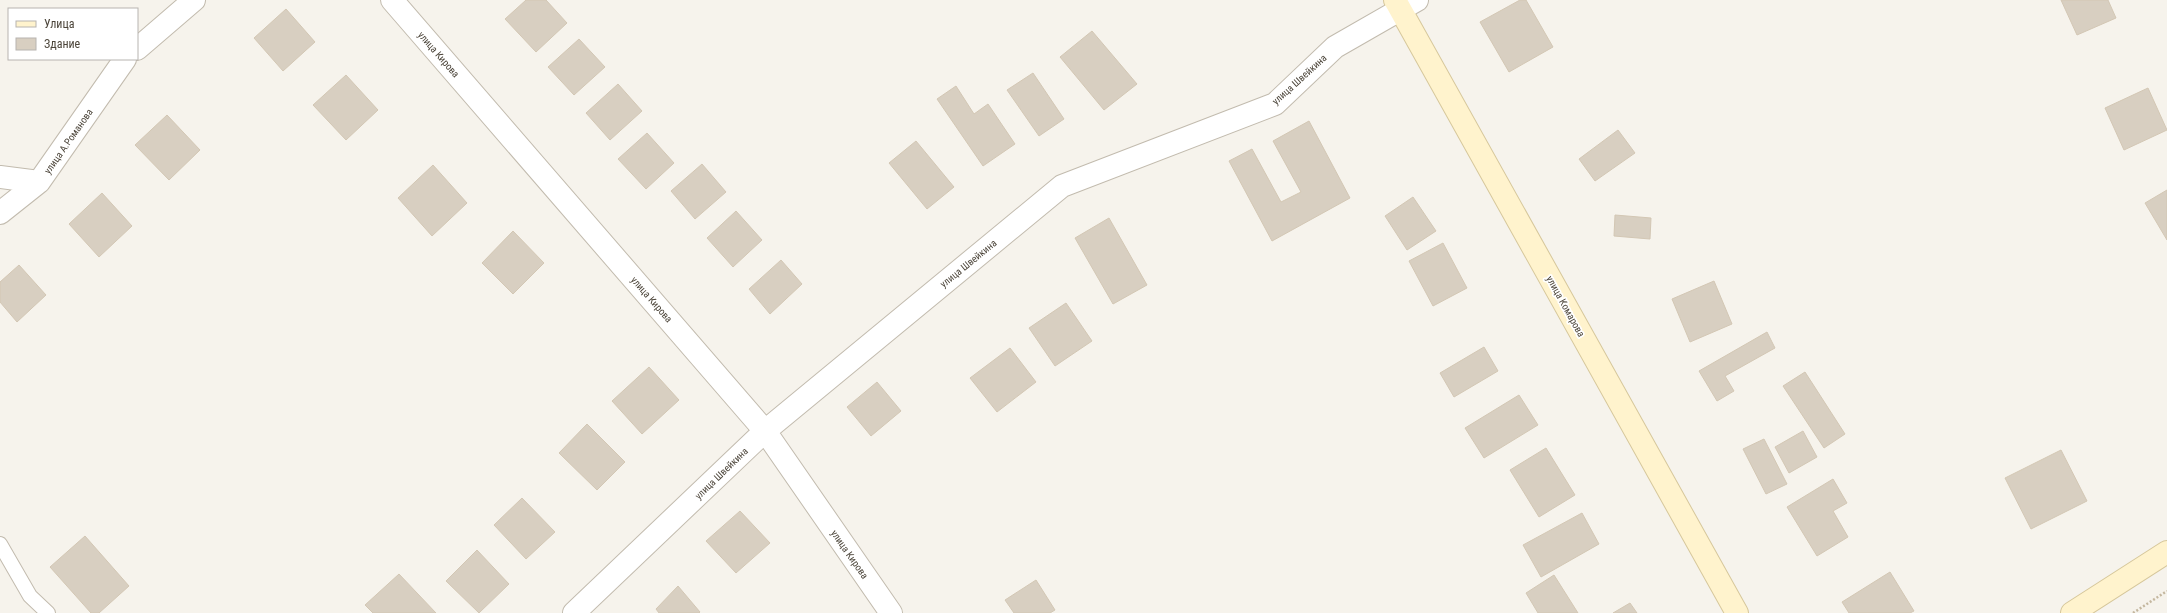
<svg xmlns="http://www.w3.org/2000/svg" width="2167" height="613" font-family="'Roboto Condensed',sans-serif">
<rect width="100%" height="100%" fill="#f6f3ec"/>
<path fill="#d8cfc1" stroke="#d3c7b4" d="M526 0H546L567 23 536 52 505 19Z
M1520 0H1526L1553 47 1509 72 1480 22Z
M2061 0H2108L2116 18 2077 35Z
M286 9 315 42 283 71 254 38Z
M1092 31 1137 84 1104 110 1060 57Z
M579 39 605 67 574 95 548 67Z
M1033 73 1064 119 1039 136 1007 90Z
M346 75 378 110 346 140 313 105Z
M618 84 642 111 610 140 586 113Z
M956 86 974 114 988 104 1015 144 983 166 937 99Z
M2148 88 2167 130 2124 150 2105 108Z
M167 115 200 150 169 180 135 145Z
M1309 121 1350 198 1272 241 1229 161 1252 149 1281 202 1301 192 1273 141Z
M1618 130 1635 153 1595 181 1579 159Z
M647 133 674 163 646 189 618 159Z
M916 141 954 187 927 209 889 163Z
M702 164 726 192 695 219 671 191Z
M433 165 467 203 432 236 398 198Z
M2167 190V240L2145 203Z
M102 193 132 226 99 257 69 224Z
M1413 197 1436 231 1407 250 1385 216Z
M736 211 762 240 733 267 707 238Z
M1615 215 1651 218 1650 239 1614 236Z
M1109 218 1147 285 1113 304 1075 238Z
M513 231 544 263 513 294 482 263Z
M1443 243 1467 288 1433 306 1409 261Z
M781 260 802 284 770 314 749 289Z
M19 265 46 295 17 322 0 302V282Z
M1714 281 1732 324 1690 342 1672 299Z
M1066 303 1092 341 1055 366 1029 328Z
M1767 332 1775 348 1725 376 1734 391 1717 401 1699 371Z
M1484 347 1498 371 1454 397 1440 373Z
M1010 348 1036 382 997 412 970 378Z
M649 367 679 400 642 434 612 401Z
M1805 372 1845 434 1824 448 1783 386Z
M877 382 901 411 871 436 847 407Z
M1519 395 1538 425 1484 458 1465 428Z
M587 424 625 462 597 490 559 453Z
M1803 431 1817 457 1789 473 1775 447Z
M1764 439 1787 484 1766 494 1743 449Z
M1546 448 1575 495 1539 517 1510 470Z
M2061 450 2087 501 2031 529 2005 478Z
M1833 479 1847 503 1833 511 1848 537 1817 556 1787 507Z
M522 498 555 532 526 559 494 525Z
M740 511 770 543 736 573 706 541Z
M1582 513 1599 544 1541 577 1523 545Z
M85 536 129 586 99 613H91L50 567Z
M477 550 509 584 479 613 446 581Z
M1890 572 1914 611 1910 613H1849L1842 602Z
M399 574 436 613H373L365 605Z
M1554 575 1578 613H1538L1526 593Z
M1036 580 1055 610 1050 613H1014L1005 600Z
M678 586 700 612 699 613H659L656 609Z
M1630 603 1637 613H1613Z"/>
<g fill="none" stroke-linecap="round" stroke-linejoin="round">
<g stroke="#c2bbae" stroke-width="16">
<path id="lane" d="M0 544 30 596 48 613"/>
</g>
<g stroke="#c2bbae" stroke-width="24">
<path id="street" d="M392 0 765 431 891 613
M137 49 194 0
M0 177 39 182
M0 213 39 182 125 59
M574 613 765 431 1062 186 1275 104 1335 47 1417 0"/>
</g>
<g stroke="#d6c79b" stroke-width="24">
<path id="secondary" d="M1395 0 1737 613
M2072 613 2167 552"/>
</g>
<path stroke="#c4b79f" stroke-width="2.5" stroke-dasharray="2 2" stroke-linecap="butt" d="M2133 613 2167 591"/>
<use href="#lane" stroke="#fff" stroke-width="14"/>
<use href="#street" stroke="#fff" stroke-width="22"/>
<use href="#secondary" stroke="#fff3cd" stroke-width="22"/>
</g>
<g text-anchor="middle" stroke-width="3.5" stroke-linejoin="round" paint-order="stroke">
<g font-size="10" fill="#4b4439" stroke="#fff">
<text transform="translate(439 54) rotate(49)" y="4">улица Кирова</text>
<text transform="translate(1299 79) rotate(-42)" y="4">улица Швейкина</text>
<text transform="translate(68 141) rotate(-55)" y="4">улица А.Романова</text>
<text transform="translate(968 263) rotate(-39)" y="4">улица Швейкина</text>
<text transform="translate(652 299) rotate(49)" y="4">улица Кирова</text>
<text transform="translate(1566 306) rotate(61)" y="4">улица Комарова</text>
<text transform="translate(721 473) rotate(-44)" y="4">улица Швейкина</text>
<text transform="translate(850 554) rotate(55)" y="4">улица Кирова</text>
</g>
</g>
<rect x="8" y="8" width="130" height="52" fill="#ffffff" stroke="#b7b4b0"/>
<rect x="16" y="21" width="20" height="6" fill="#fff3cd" stroke="#b7b4b0"/>
<text x="44" y="28" font-size="12" fill="#4b4439">Улица</text>
<rect x="16" y="38" width="20" height="12" fill="#d8cfc1" stroke="#b7b4b0"/>
<text x="44" y="48" font-size="12" fill="#4b4439">Здание</text>
</svg>
